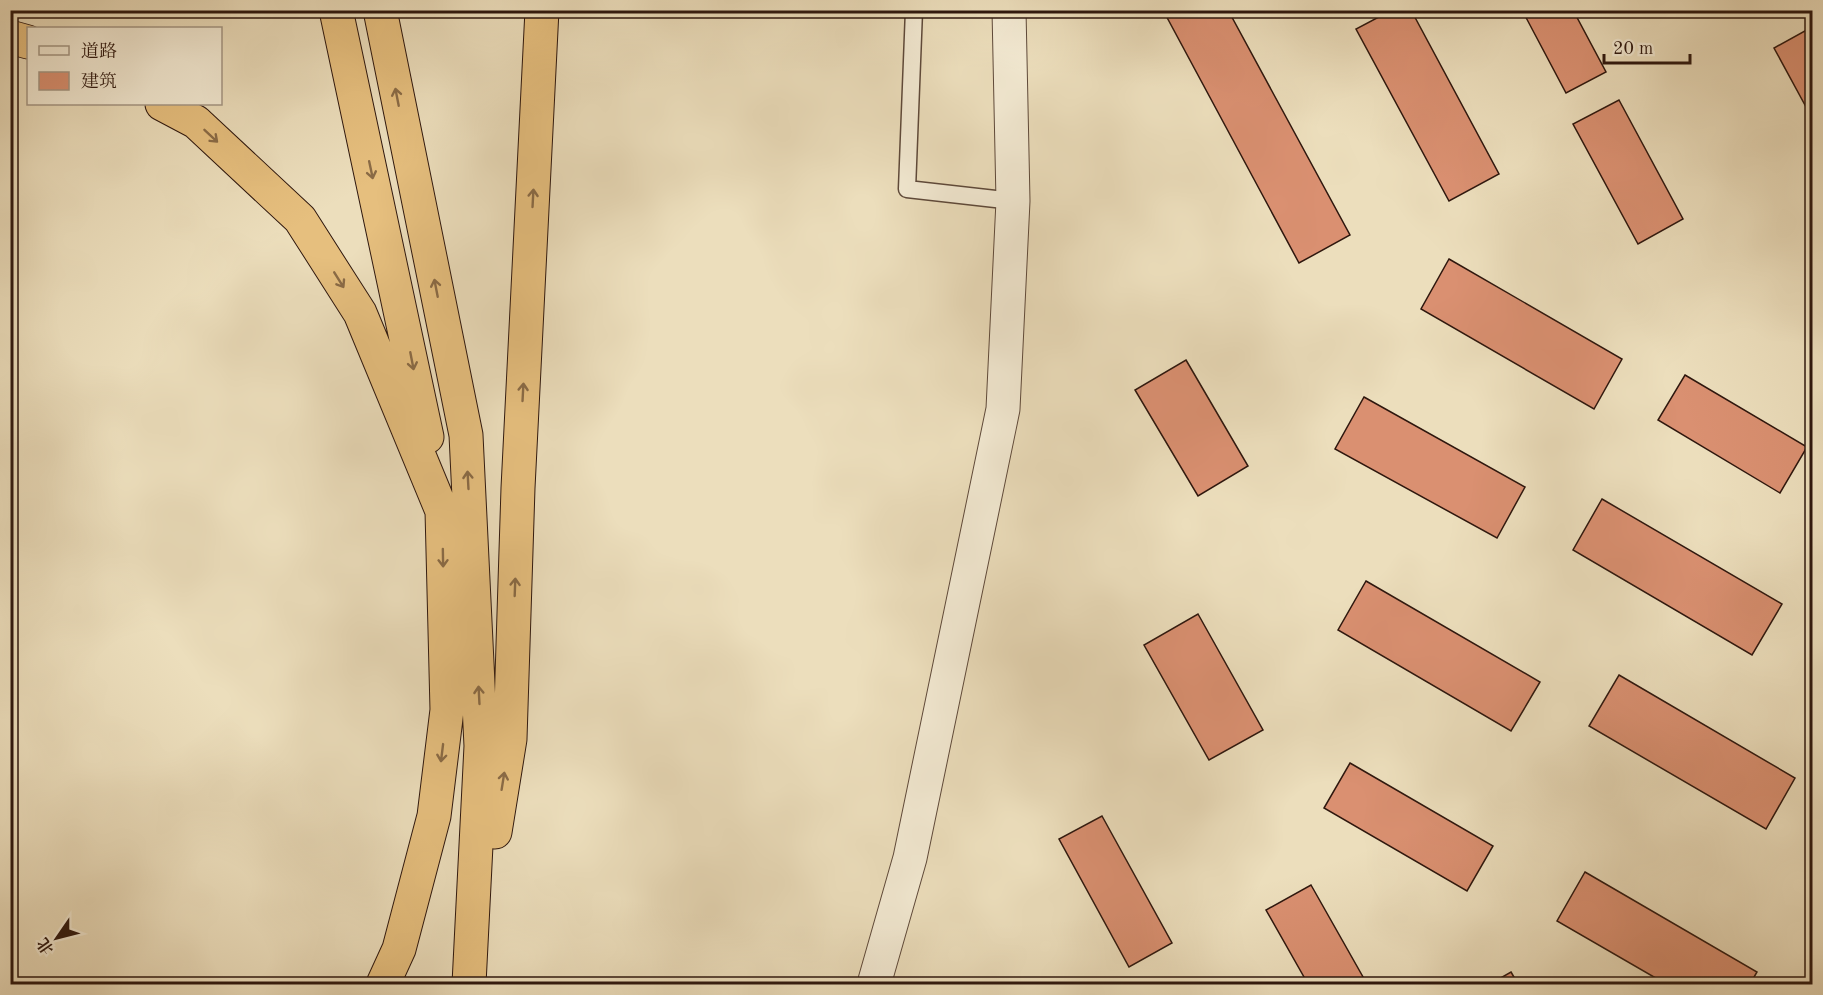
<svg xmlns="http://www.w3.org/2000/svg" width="1823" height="995" font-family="'Old Standard TT','Noto Serif SC',serif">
<rect width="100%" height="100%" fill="#ecdebc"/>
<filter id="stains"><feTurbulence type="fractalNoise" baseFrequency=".00333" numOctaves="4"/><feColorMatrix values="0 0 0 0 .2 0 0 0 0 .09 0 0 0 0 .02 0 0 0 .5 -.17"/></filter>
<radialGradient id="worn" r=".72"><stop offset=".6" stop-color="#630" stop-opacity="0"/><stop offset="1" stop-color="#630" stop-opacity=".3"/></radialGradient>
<path fill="#da9071" stroke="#2e170e" stroke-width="1.5" d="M1163 10H1228L1350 235 1299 263Z
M1392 10H1411L1499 174 1449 201 1356 29Z
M1522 10H1573L1606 72 1566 93Z
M1812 27V118L1774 48Z
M1619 100 1683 219 1638 244 1573 124Z
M1449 259 1622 359 1594 409 1421 309Z
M1186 360 1248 466 1198 496 1135 390Z
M1685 375 1807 447 1780 493 1658 420Z
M1364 397 1525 487 1497 538 1335 449Z
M1602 499 1782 604 1752 655 1573 550Z
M1366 581 1540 682 1511 731 1338 630Z
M1198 614 1263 730 1209 760 1144 645Z
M1619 675 1795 778 1766 829 1589 726Z
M1350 763 1493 846 1467 891 1324 808Z
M1102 816 1172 943 1129 967 1059 839Z
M1585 872 1757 972 1750 984H1666L1557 921Z
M1311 885 1367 984H1308L1266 910Z
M1511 972 1518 984H1490Z"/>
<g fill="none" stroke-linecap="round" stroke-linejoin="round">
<g stroke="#5e493a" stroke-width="19">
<path id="service" d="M914 10 907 189 1013 201"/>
</g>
<g stroke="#5e493a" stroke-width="35">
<path id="tertiary" d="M874 984 910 858 1003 409 1013 201 1009 10"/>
</g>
<g stroke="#2e170e" stroke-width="35">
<path id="motorway" d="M336 10 427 437
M380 10 466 435 481 746 469 984
M10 37 28 42
M162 104 196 122 300 219 360 313 442 511 447 710 434 816 399 949 383 984
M495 832 510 739 518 488 542 10"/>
</g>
<use href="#service" stroke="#f3ead3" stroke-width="16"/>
<use href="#tertiary" stroke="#f3ead3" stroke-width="33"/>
<use href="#motorway" stroke="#e6bf7e" stroke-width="33"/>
</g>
<defs><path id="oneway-shaft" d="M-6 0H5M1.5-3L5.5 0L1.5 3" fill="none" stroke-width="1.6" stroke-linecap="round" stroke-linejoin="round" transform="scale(1.5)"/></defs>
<g stroke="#8a6b46">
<use href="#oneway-shaft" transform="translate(397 97) rotate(-101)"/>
<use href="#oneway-shaft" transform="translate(211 136) rotate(43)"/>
<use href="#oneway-shaft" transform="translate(371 170) rotate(78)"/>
<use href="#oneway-shaft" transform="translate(533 198) rotate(-87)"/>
<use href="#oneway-shaft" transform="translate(339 280) rotate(58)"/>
<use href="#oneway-shaft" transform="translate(436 288) rotate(-101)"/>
<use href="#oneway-shaft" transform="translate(412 361) rotate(79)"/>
<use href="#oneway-shaft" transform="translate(523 392) rotate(-87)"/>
<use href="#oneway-shaft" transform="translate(468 480) rotate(-93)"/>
<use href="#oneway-shaft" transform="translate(443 558) rotate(89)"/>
<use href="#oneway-shaft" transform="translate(515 587) rotate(-88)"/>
<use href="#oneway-shaft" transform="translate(479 695) rotate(-93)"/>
<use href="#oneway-shaft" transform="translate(442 753) rotate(97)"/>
<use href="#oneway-shaft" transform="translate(503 781) rotate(-81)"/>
</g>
<rect width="1823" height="995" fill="none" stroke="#ecdebc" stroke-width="36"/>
<rect x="12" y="12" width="1799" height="971" fill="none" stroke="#2e170e" stroke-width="3"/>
<rect x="18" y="18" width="1787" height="959" fill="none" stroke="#2e170e" stroke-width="1.5"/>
<rect x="27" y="27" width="195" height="78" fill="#f3ead3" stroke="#a49684" stroke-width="1.5"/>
<rect x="39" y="46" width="30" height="9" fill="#f3ead3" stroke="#a49684" stroke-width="1.5"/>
<text x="81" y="57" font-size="18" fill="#2e170e">道路</text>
<rect x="39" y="72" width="30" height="18" fill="#da9071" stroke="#a49684" stroke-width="1.5"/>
<text x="81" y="87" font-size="18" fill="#2e170e">建筑</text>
<g transform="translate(57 938) rotate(235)" stroke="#f3ead3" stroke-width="4.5" paint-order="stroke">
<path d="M0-4.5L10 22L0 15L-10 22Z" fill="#2e170e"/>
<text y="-9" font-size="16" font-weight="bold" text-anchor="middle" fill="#2e170e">北</text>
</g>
<path d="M1604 54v9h86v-9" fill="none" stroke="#2e170e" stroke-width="3"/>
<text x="1613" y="54" font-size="18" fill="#2e170e" stroke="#f3ead3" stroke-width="4.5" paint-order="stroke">20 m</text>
<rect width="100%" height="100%" filter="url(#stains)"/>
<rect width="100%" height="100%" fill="url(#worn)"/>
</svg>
